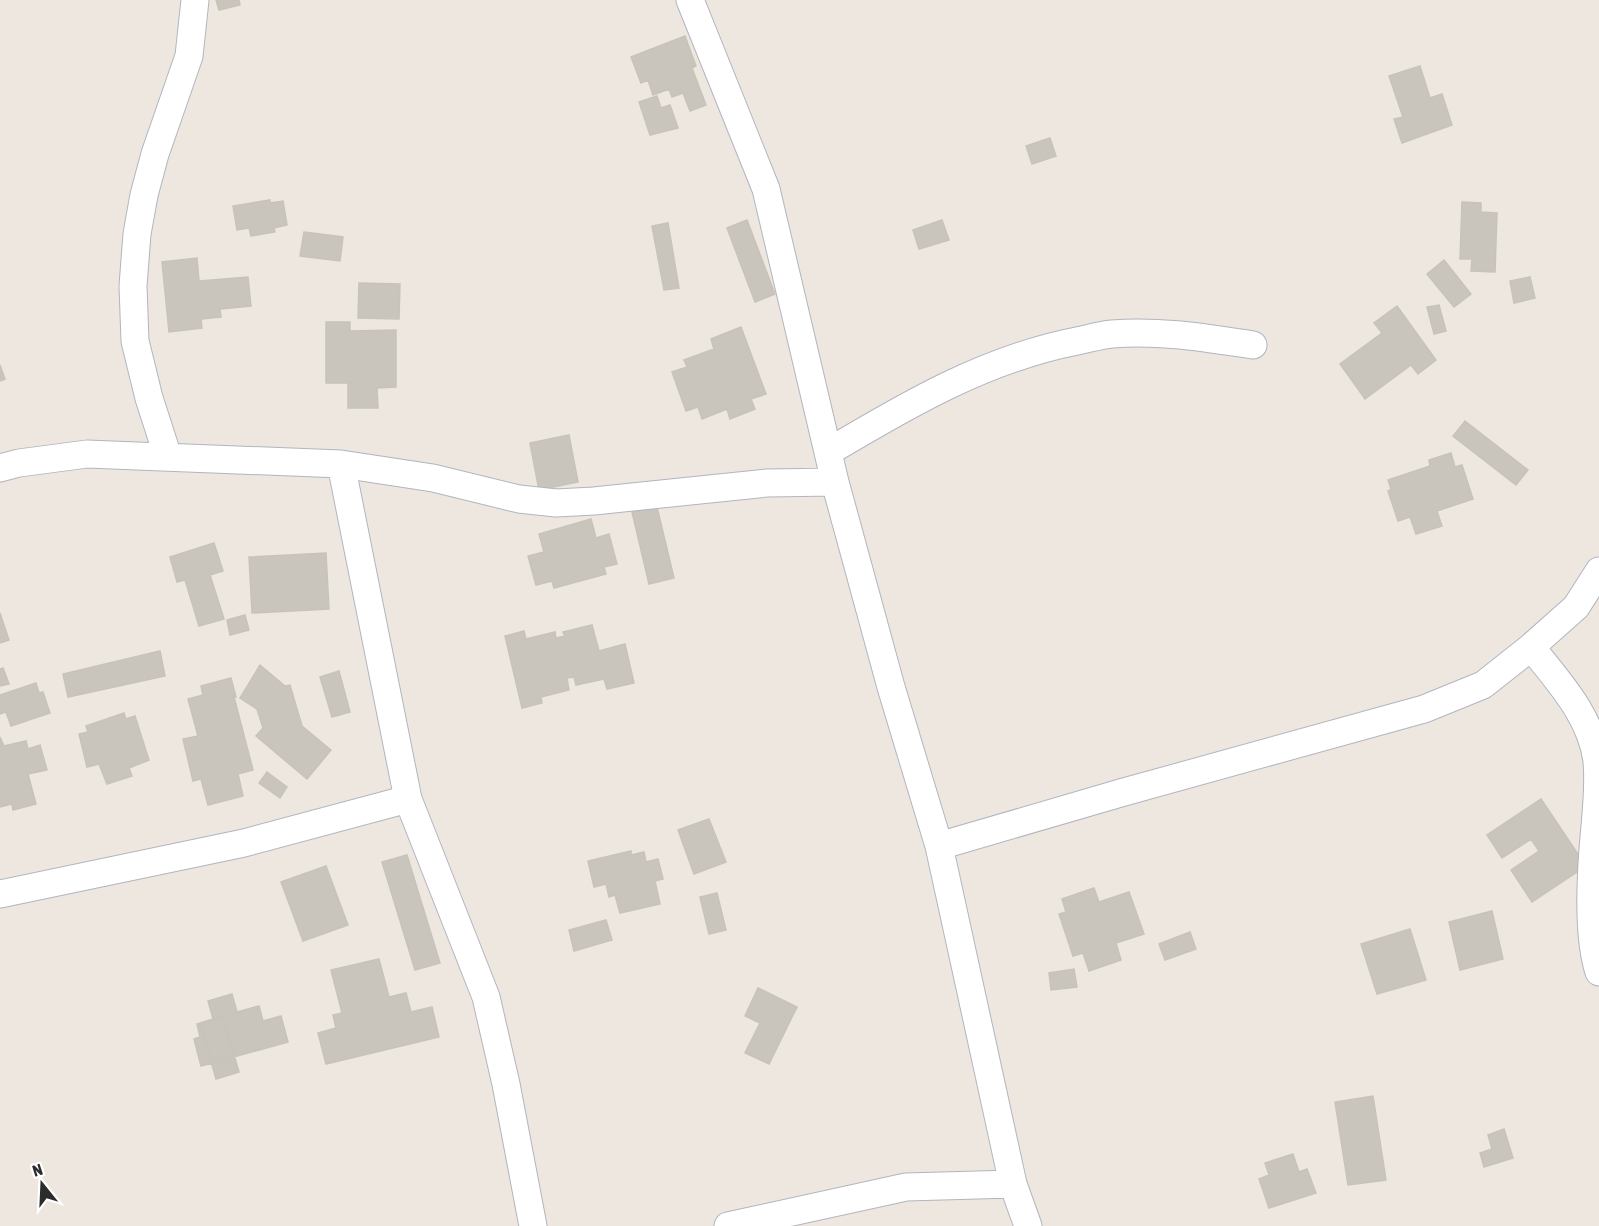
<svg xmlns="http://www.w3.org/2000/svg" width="1599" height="1226" font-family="'Asap Condensed',sans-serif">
<rect width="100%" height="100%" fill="#ede7df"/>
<path fill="#c9c5bd" stroke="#c8c3b8" stroke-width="1.5" d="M216 0H239L240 5 219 10Z
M685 36 696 66 692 68 706 105 690 111 683 93 672 97 669 89 653 95 648 80 641 83 631 57Z
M1420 66 1430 98 1442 94 1452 125 1402 143 1394 119 1403 117 1389 76Z
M657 96 661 108 670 105 678 128 650 135 639 102Z
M1050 138 1056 156 1032 164 1026 146Z
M270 200V203L283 201 287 225 274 228 275 232 251 236 249 228 237 230 233 206Z
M1462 202 1481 203V212L1497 213 1495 272 1471 271 1472 259H1460Z
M747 220 775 294 755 302 727 228Z
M942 220 949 240 919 249 913 230Z
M668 223 679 288 664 290 652 226Z
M304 232 343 237 340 261 300 256Z
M197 258 199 281 248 277 251 306 220 309 221 317 201 319 202 328 169 332 162 262Z
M1444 260 1471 294 1454 307 1427 274Z
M1530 277 1535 298 1514 303 1510 281Z
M359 283 400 284 399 319 358 318Z
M1439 305 1446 331 1434 334 1427 307Z
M1397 306 1436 360 1418 374 1411 365 1365 399 1340 364 1382 333 1374 323Z
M326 322H350V331L396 330V387L377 388 378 408H348V383H326Z
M741 327 766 394 751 399 755 409 730 419 727 409 702 419 698 407 686 411 672 372 687 367 684 360 714 349 711 339Z
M0 365 5 379 0 381Z
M1465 421 1528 470 1516 485 1453 436Z
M569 435 578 482 539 490 530 443Z
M1451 453 1455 467 1462 465 1473 499 1437 511 1442 526 1416 534 1410 517 1398 521 1388 491 1391 489 1388 480 1430 466 1429 460Z
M657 507 674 578 649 584 632 512Z
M591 519 596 538 609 534 617 564 604 567 606 574 554 588 552 581 536 585 528 556 544 552 539 534Z
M214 543 223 571 210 575 224 619 199 626 185 580 177 582 170 557Z
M326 553 329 609 252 613 249 557Z
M0 613 9 640 0 643Z
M245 615 249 630 230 635 227 620Z
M592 625 599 651 625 644 634 683 607 689 604 679 576 685 574 677 567 678 569 690 541 697 542 703 522 708 505 636 524 631 526 639 555 632 556 638 565 636 563 632Z
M160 651 165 676 68 697 63 674Z
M260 665 285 686 290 685 302 726 331 750 307 779 256 736 263 728 257 709 240 698Z
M3 668 9 684 0 686V669Z
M339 671 350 712 332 717 320 677Z
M231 678 236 697H234L253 770 238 774 243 796 208 805 201 779 193 781 183 739 198 736 188 699 203 695 201 686Z
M36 683 39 693 43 692 50 713 11 726 6 712 0 714V695Z
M124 713 126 719 135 716 149 760 129 768 132 776 107 784 99 764 87 767 79 734 88 732 86 726Z
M0 737 4 746 26 741 28 749 40 745 47 770 28 774 36 804 13 810 12 804 0 807Z
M267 772 287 787 280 798 259 783Z
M1541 799 1586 866 1532 902 1511 870 1539 851 1531 839 1502 858 1487 835Z
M709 819 726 862 694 874 678 830Z
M631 851V855L644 852 646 862 658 859 663 879 655 881 660 904 620 913 615 895 609 897 606 884 594 887 588 861Z
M407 855 440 963 415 970 382 862Z
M326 866 348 925 303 941 281 882Z
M1094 888 1099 902 1129 892 1144 934 1116 943 1121 960 1089 971 1083 953 1073 956 1059 914 1066 912 1062 899Z
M717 893 726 930 709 934 700 897Z
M1492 911 1503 959 1460 970 1449 922Z
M606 920 612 940 574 951 569 930Z
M1410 929 1426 980 1377 994 1361 944Z
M1190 932 1196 949 1165 960 1159 944Z
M379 959 389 997 406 993 411 1012 432 1007 439 1037 326 1064 318 1033 336 1028 333 1015 342 1013 331 970Z
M1074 969 1077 987 1051 990 1049 973Z
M758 988 797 1007 769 1064 745 1053 760 1023 745 1016Z
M232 994 237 1012 259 1006 263 1021 281 1016 288 1042 201 1066 194 1039 200 1037 197 1024 213 1019 208 1001Z
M223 1017 239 1072 216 1079 200 1023Z
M1373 1096 1386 1180 1348 1185 1335 1102Z
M1504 1129 1513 1158 1484 1167 1480 1153 1492 1149 1488 1135Z
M1293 1154 1299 1172 1307 1169 1316 1193 1269 1208 1259 1179 1269 1175 1265 1163Z"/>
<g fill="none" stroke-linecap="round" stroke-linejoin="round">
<g stroke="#b2b5bf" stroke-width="29">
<path id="street" d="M690 0 766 189 835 482 891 687 939 846 1013 1184 1028 1226
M828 452C907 405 985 359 1077 341 1088 339 1100 335 1112 334 1160 330 1206 338 1253 345
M168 457 149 398 135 341 133 286 137 234 144 195 155 154 189 56 195 0
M341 464 408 799 486 997 506 1084 533 1226
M0 468 19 463 87 454 341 464 433 478 519 499 556 503 594 501 767 483 835 482
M1531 647C1559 682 1591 716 1597 761 1599 783 1597 804 1595 826 1591 867 1586 933 1599 972
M939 846 1124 792 1424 709 1483 685 1531 647 1576 607 1599 571
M0 894 244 843 408 799
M728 1226 906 1187 1013 1184"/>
</g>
<use href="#street" stroke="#fff" stroke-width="27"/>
</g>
<g transform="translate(42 1184) rotate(342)" stroke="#ffffff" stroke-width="4.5" paint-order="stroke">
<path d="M0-4.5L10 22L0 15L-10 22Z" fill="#2c2c2c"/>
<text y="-9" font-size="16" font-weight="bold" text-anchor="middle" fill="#2c2c2c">N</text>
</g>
</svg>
